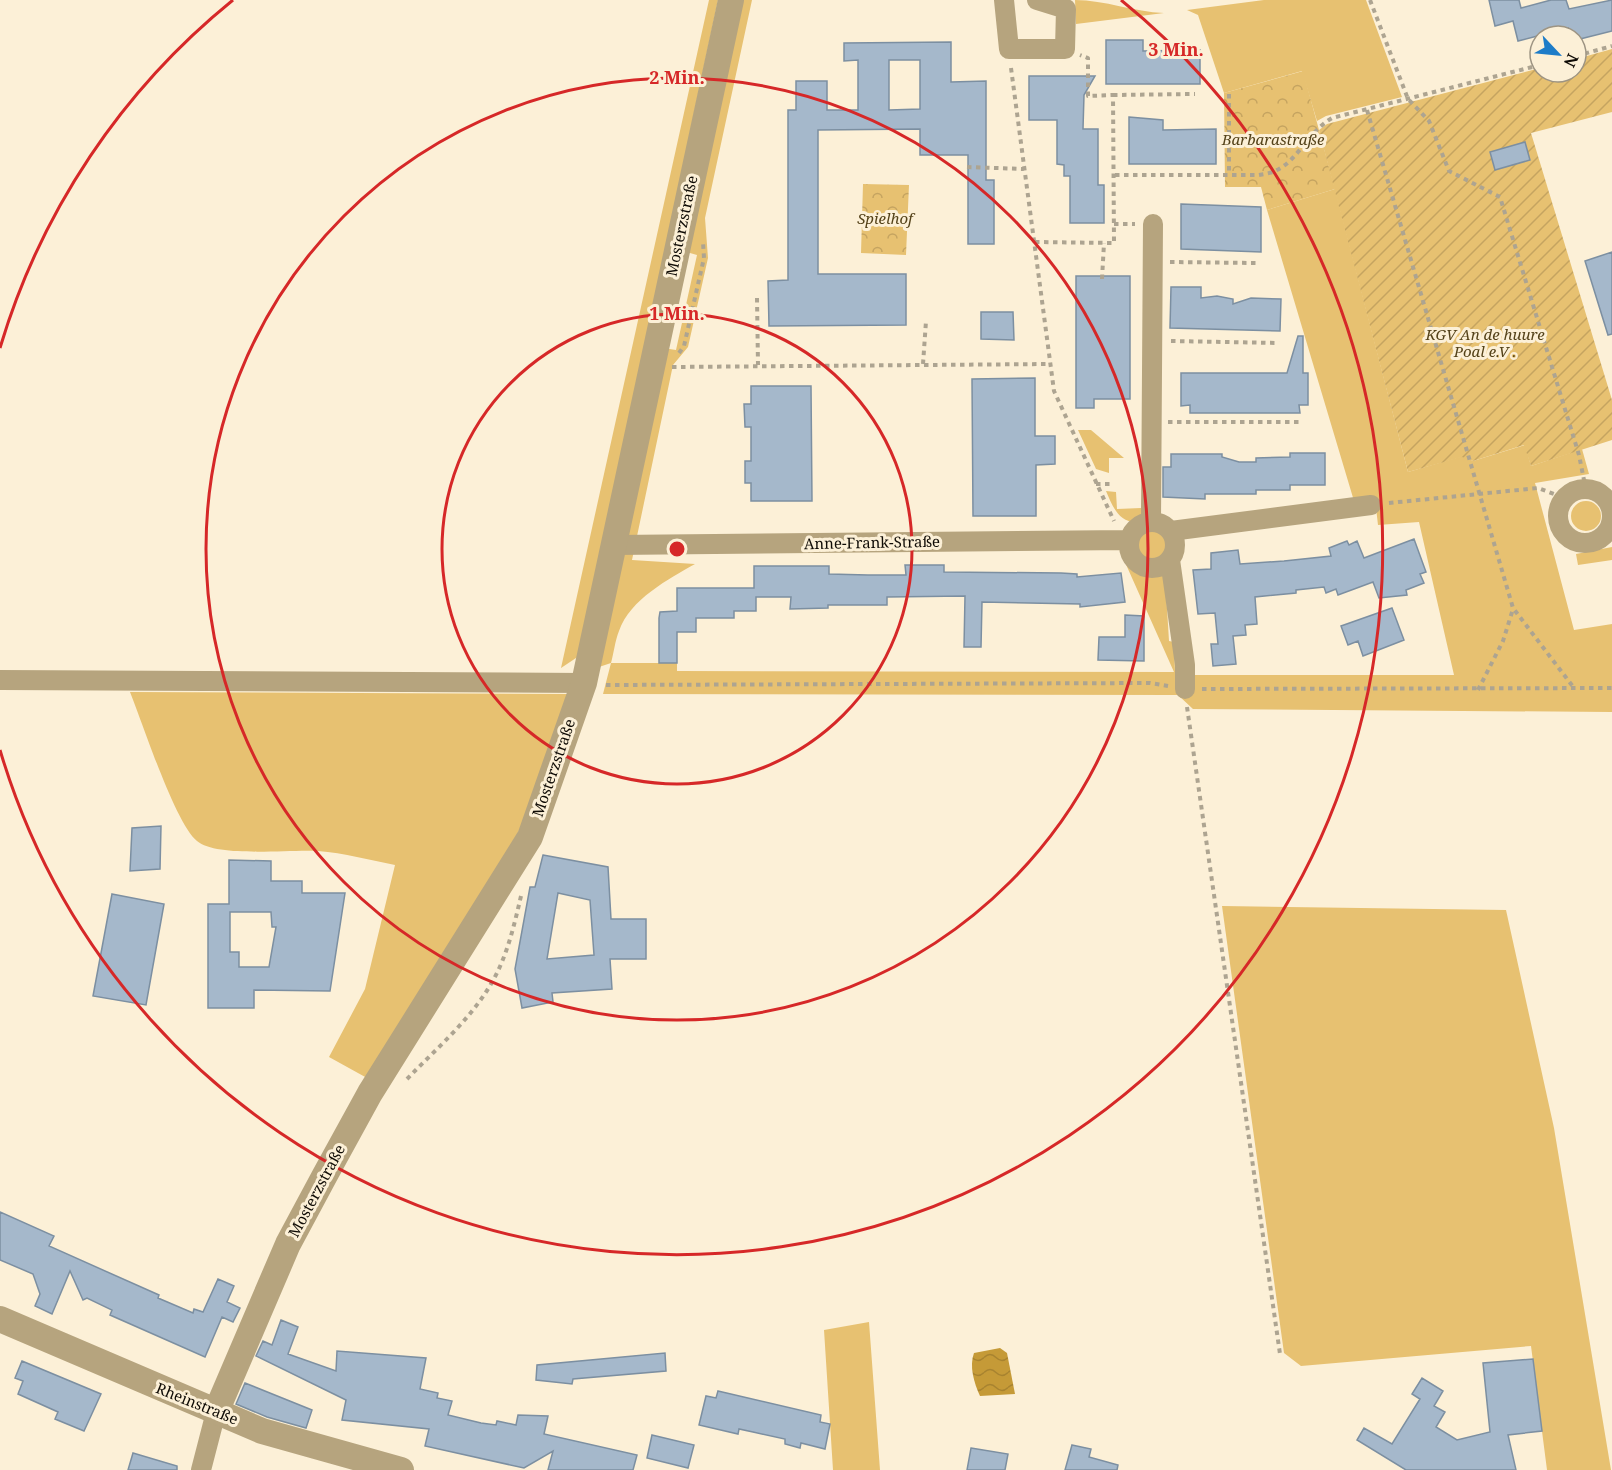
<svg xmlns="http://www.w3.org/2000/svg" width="1612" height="1470" font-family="'Noto Serif',serif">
<defs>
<pattern id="park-crowns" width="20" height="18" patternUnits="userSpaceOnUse" patternTransform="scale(1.5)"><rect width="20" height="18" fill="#e7c171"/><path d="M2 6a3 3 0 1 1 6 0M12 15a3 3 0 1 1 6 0" fill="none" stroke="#c5a460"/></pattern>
<pattern id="garden-furrows" width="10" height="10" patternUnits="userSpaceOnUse" patternTransform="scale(1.5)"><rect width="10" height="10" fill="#e7c171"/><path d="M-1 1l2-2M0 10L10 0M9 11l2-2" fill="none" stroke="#c5a460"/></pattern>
<pattern id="water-waves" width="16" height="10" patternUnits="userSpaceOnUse" patternTransform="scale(1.5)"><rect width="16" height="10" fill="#c59a37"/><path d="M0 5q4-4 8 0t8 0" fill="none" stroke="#a8832f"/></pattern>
</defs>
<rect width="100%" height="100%" fill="#fcf0d7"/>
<path fill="#e7c171" d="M709 0H718L579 656 561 668Z
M741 0H752L705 218 708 258 688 347 673 365 632 560 695 564C669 579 630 599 619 631 615 641 614 652 611 663H677V671L1174 672 1124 560 1147 574 1160 573 1168 577 1166 592 1169 641 1174 642 1175 672 1192 675H1454L1419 522 1378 525 1375 499 1354 501 1267 210 1335 189 1408 472 1463 456 1473 461 1525 445 1531 466 1582 449 1589 474 1535 483 1574 630 1612 624V712L1193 709 1178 695 603 694 611 663 599 667 663 348 676 350 697 255 683 251Z
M1075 0C1105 0 1134 12 1164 13L1076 24Z
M1264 0H1366L1402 97 1326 116 1317 121 1302 71 1224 93 1198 15 1187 10Z
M1078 430H1091L1124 458H1109V473L1096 469Z
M1106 491 1116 492 1117 509 1141 508 1142 493 1147 508 1136 522C1118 522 1112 505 1106 491Z
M1571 516a15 15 0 1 1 30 0a15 15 0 1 1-30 0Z
M1137 545a15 15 0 1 1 30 0a15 15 0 1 1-30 0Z
M1612 547V560L1578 565 1576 554Z
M130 692 570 694 532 805 508 852 367 1078 329 1057 365 989 395 865C370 860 344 853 318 851 290 849 217 858 197 841 175 823 143 724 130 692Z
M1222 906 1506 910 1554 1128 1611 1470H1547L1531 1346 1301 1366 1284 1353Z
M869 1322 880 1470H833L824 1330Z"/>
<path fill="url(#park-crowns)" d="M1303 71 1335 189 1267 210 1261 187H1225L1224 93Z
M863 184 909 185 906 255 861 253Z"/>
<path fill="url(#garden-furrows)" d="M1612 49V112L1531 133 1612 400V440L1531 466 1524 445 1473 461 1462 457 1408 472 1319 130 1327 124 1540 68V72H1576V59Z"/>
<path fill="url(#water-waves)" d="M1000 1348 1007 1353 1015 1394 980 1396C974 1383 969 1366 974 1353Z"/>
<path fill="#a5b8cb" stroke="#7c8fa1" stroke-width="1.5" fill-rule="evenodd" d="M1489 0H1519L1521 8 1551 0H1566L1569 9 1612 0V31L1576 40V36H1570L1568 28 1518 41 1513 21 1495 26Z
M1106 40H1143V51L1200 50V84H1106Z
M951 42V82L986 81V180H994V244H968V155H920V129L818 130V274H906V325L769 326 768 281 788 280V110H796V81H827V110H858V60L844 61V43ZM889 60H920V109L889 110Z
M1029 76H1095L1084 95 1083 129H1098V185H1104V223H1070V176H1064V165L1057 164V120H1029Z
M1129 117 1163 120V130L1216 129V164H1129Z
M1525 142 1530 160 1495 170 1490 152Z
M1181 204 1261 207V252L1181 249Z
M1612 252V334L1608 335 1585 261Z
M1076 276H1130V399H1094V408H1076Z
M1171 287H1201V298L1217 296 1233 299V304L1251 298 1281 299 1280 331 1170 328Z
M981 312H1013L1014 340 981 339Z
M1298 336H1303V373H1308V405H1299L1300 413H1190V405L1181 406V373H1287Z
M1035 378V436H1055V464L1036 465V516H973L972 379Z
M751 386H811L812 501H751V483H745V461H751V427H745L744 404H751Z
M1290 453H1325V485H1290V490H1256V494H1205V499L1163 497V467H1171V454H1222V457L1239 462H1256V458L1290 457Z
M1414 539 1426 572 1420 574 1424 583 1406 590 1407 595 1379 598 1373 582 1338 595 1336 589 1326 593 1324 587 1296 590V593L1255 597 1257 624 1245 625 1246 635 1233 636 1236 664 1213 666 1211 644H1218L1215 613 1198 614 1193 570 1211 569V553L1238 550 1240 564 1284 561 1331 556 1329 548 1347 541 1349 545 1357 541 1364 558Z
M905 565H944V572L1061 573 1077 574V577L1121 573 1125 602 1080 607V604L982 602 981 647H964L965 596 887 597V605H828V608L790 609 791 597H756V611H734V618H696V632H677V663H659V618L660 612 677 611V588H754V566H829V574L868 575H906Z
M1392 608 1404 640 1363 656 1358 641 1348 645 1341 626Z
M1125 615 1144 616V661L1098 660 1099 637H1125Z
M161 826 160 869 130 871 132 828Z
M543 855 608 867 611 919H646V959H610L612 989 552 993 553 1002 522 1008 515 969 530 887H535ZM558 893 590 900 594 955 547 959Z
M229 860 271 861V881H302V893H345L330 991 254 990V1008H208V904H229ZM230 912H271L272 927H276L269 967H239V952H230Z
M112 894 164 904 146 1005 93 996Z
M0 1212 54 1236 49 1246 159 1295 158 1298 193 1313 194 1309 203 1312 218 1279 234 1286 227 1302 240 1308 233 1322 222 1317 205 1357 110 1315 112 1310 87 1298 83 1300 70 1271 52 1314 35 1306 40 1294 33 1274 0 1260Z
M281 1320 298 1327 288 1354 336 1371 337 1351 426 1358 420 1389 438 1393 437 1398 452 1401 448 1415 481 1423 496 1425 497 1421 516 1425 518 1415 548 1416 544 1434 637 1455 633 1470H548L553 1451 524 1468 425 1446 429 1429 342 1420 346 1400 256 1356 263 1341 272 1345Z
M665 1353 666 1371 573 1379 572 1384 536 1380 537 1365Z
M1533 1359 1542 1431 1508 1435 1516 1470H1406L1357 1440 1364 1428 1392 1444 1420 1399 1412 1394 1422 1378 1443 1391 1434 1406 1445 1412 1436 1427 1457 1440 1490 1432 1483 1363Z
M22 1361 101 1394 84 1431 55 1419 58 1412 18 1394 23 1381 15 1378Z
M245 1383 312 1410 306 1428 267 1417 236 1404Z
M718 1391 821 1415 820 1422 830 1424 825 1449 801 1443 800 1448 785 1444V1439L753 1432 739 1429 738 1434 699 1425 706 1396 716 1398Z
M652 1435 694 1445 688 1468 647 1458Z
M1072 1445 1091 1449 1089 1457 1118 1465 1117 1470H1065Z
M971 1448 1008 1454 1005 1470H967Z
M133 1453 177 1466V1470H128Z"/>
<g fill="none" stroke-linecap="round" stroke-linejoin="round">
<path stroke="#ada491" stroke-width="4" stroke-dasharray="4.5 4.5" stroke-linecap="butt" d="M1370 0 1408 99 1429 121 1449 171 1500 197 1579 455 1586 490
M1576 56 1612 46
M1011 68 1054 391 1114 521
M1229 94V174
M1113 95 1195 94
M1367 110 1513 608 1574 688
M967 167 1024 169
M1115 175H1259C1265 174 1272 173 1277 170 1298 160 1308 132 1332 118L1540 65
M1114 224H1135
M1035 242 1114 243 1113 95 1088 96V58L1080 55
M1170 262 1256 263
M1102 279 1104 243
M757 298 758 365
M1171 341 1279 343
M679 353 684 346 704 258 703 242
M923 364 926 321
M672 367 1049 364
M1168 422H1299
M1096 484H1111
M1389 503 1538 488 1565 498
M606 685 1150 683 1168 686
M1202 689 1612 688
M1478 690 1503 641 1513 609
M1187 707 1280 1354
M407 1079C436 1049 470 1020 491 984 507 957 514 926 521 896"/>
<path stroke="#b6a47e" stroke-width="20" d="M1004 0 1009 49H1065L1066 9 1037 0
M1558 516a27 27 0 1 1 54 0a27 27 0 1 1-54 0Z
M1151 521 1153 224
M1129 545a23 23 0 1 1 46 0a23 23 0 1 1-46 0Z
M1171 531 1371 505
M615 545 1129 540
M1170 560 1185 665V689
M0 680 584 683
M201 1470 216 1412"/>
<path stroke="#b6a47e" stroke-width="26" d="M0 1319 262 1431 401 1470
M216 1412 288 1244 325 1175 370 1093 530 837 584 683 731 0"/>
</g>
<g fill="none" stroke="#d62828" stroke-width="3">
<circle cx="677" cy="549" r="235"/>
<circle cx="677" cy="549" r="471"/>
<path d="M0 348A706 706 0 0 1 233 0M1121 0A706 706 0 1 1 0 750"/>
</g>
<g text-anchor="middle" stroke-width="6" stroke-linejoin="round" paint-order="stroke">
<g font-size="15" font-style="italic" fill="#544219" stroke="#fcf0d7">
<text x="1273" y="145">Barbarastraße</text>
<text x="885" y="224">Spielhof</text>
<text x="1485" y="340">KGV An de huure<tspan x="1485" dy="17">Poal e.V .</tspan></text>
</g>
<g font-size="15" fill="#0f0b05" stroke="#fcf0d7">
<text transform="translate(682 226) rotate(-78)" y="5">Mosterzstraße</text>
<text transform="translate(872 543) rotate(-1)" y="5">Anne-Frank-Straße</text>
<text transform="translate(554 768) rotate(-71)" y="5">Mosterzstraße</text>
<text transform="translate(317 1191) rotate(-62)" y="5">Mosterzstraße</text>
<text transform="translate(197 1404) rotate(22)" y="5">Rheinstraße</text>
</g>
</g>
<circle cx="677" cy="549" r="9" fill="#d62828" stroke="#fcf0d7" stroke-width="3"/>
<g font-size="18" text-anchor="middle" font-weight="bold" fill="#d62828" stroke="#fcf0d7" stroke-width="6" stroke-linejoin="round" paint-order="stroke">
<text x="1176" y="56">3 Min.</text>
<text x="677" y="84">2 Min.</text>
<text x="677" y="320">1 Min.</text>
</g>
<g transform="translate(1558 54) rotate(116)"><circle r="28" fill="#fcf0d7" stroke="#9d9483" stroke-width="1.5"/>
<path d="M0-4.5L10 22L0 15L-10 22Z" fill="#1d7cc8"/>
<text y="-9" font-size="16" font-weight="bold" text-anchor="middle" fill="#0f0b05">N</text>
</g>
</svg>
